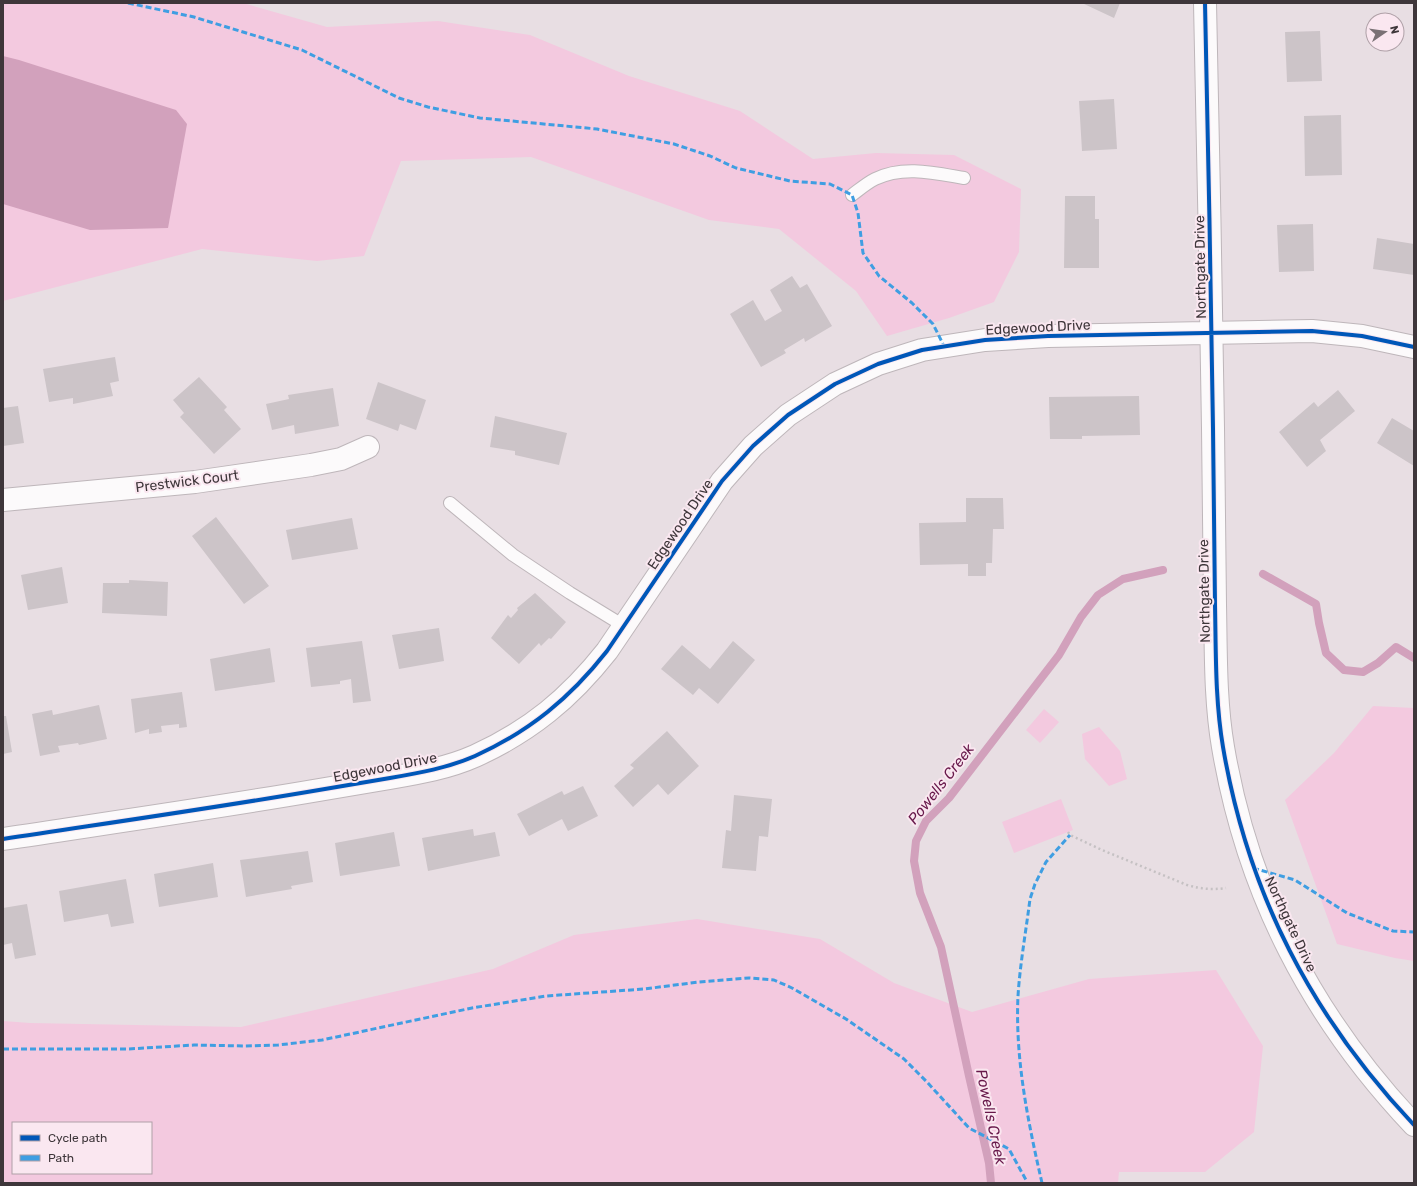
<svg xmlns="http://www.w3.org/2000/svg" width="1417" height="1186" font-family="Rubik,sans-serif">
<rect width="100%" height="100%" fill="#e8dee3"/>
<path fill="#f3c9df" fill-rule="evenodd" d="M3 3H243L327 27 438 21 530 35 629 76 740 111 813 159 876 153 954 155 1021 189 1019 252 994 302 949 318 887 336 856 291 779 229 709 220 531 157 401 161 364 256 317 261 202 249 3 301Z
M1373 706 1414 708V961L1395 958 1337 944 1285 800 1334 753Z
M1044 709 1059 722 1040 743 1026 730Z
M1099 727 1120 751 1127 779 1109 786 1085 759 1082 734Z
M1061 799 1073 830 1014 853 1002 822Z
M697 919 820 939 894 983 972 1012 1089 979 1216 970 1263 1046 1254 1132 1205 1172H1119L1118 1183H3V1021L30 1023 241 1027 493 969 574 935ZM13 1123H151V1173H13Z"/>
<path fill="#d2a1bc" d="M3 56 19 60 176 110 187 124 168 228 90 230 3 204Z"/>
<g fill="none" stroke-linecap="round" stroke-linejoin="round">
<path stroke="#d2a1bc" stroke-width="8" d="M1263 574 1316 604 1319 623 1326 653 1344 670 1363 672 1378 663 1396 647 1414 658
M991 1183 989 1163 969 1076 941 947 920 893 914 861 916 841 926 821 949 798 1059 655 1081 617 1098 595 1123 579 1163 570"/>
</g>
<path fill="#ccc4c8" d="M1082 3H1120L1114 18Z
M1320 31 1322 81 1287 82 1285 32Z
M1114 99 1117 149 1082 151 1079 101Z
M1341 115 1342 175 1305 176 1304 116Z
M1065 196H1095V219H1099V268H1064Z
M1313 224 1314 271 1279 272 1277 225Z
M1377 238 1414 244V275L1373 269Z
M792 276 800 288 807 284 832 326 805 342 804 338 784 350 786 353 761 367 730 314 753 300 765 321 782 311 770 290Z
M115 357 119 381 110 383 113 396 73 404V398L49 402 43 369Z
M199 377 227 407 224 410 241 429 214 454 180 417 184 413 173 400Z
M378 382 426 400 416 430 400 424 398 431 366 419Z
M333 388 339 426 295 434 294 425 272 430 266 404 289 399 288 395Z
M1338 390 1355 411 1320 440 1326 451 1307 467 1279 432 1314 402 1318 407Z
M1139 396 1140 435 1082 436V439H1050L1049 397Z
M18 406 24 443 3 446V408Z
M495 416 567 433 559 465 515 455V451L490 447Z
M1392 418 1414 431V466L1377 443Z
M966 498H1003L1004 529H993L992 563H986V576H968V564L920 565 919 523 966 522Z
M216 517 269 586 244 604 192 536Z
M352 518 358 549 292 560 286 530Z
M62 567 68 603 28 610 21 575Z
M129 580 168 582 167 616 102 613 103 583H129Z
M535 593 566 622 551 639 549 638 541 646 539 643 519 664 491 638 508 615 511 618 518 610 517 608Z
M439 628 444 661 399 669 392 635Z
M362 641 371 701 353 703 351 679 340 681V684L311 687 306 648Z
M733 641 755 660 718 704 699 688 693 695 661 669 682 645 710 669Z
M270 648 275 682 215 691 210 659Z
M182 692 187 727 179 728V724L161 726 162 732 149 734V729L135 733 131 699Z
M99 705 107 739 79 745 78 743 58 746 60 752 40 756 32 714 52 710 53 715Z
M3 716H6L12 752 3 754Z
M667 731 699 766 668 795 658 784 633 807 614 786 634 768 630 765Z
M583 786 598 816 568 831 562 819 529 836 517 814 562 791 564 795Z
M734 795 772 799 768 837 759 836 756 871 722 868 726 830 731 831Z
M473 829 474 836 495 832 500 856 428 871 422 838Z
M394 832 400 866 340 876 335 843Z
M308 851 313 882 291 886 292 889 246 897 240 860Z
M213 863 218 897 159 907 154 874Z
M126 879 134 923 111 927 108 914 64 922 59 891Z
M27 904 36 955 15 959 12 943 3 945V908Z"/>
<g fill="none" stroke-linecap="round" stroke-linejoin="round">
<g stroke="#beb6ba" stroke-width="14">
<path id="lane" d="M852 195C860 189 867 183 875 179 903 165 935 173 964 178
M450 503 513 555 570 593 624 626"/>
</g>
<g stroke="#beb6ba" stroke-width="24">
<path id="street" d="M1205 3C1208 145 1211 286 1213 428 1214 487 1214 546 1215 605 1216 652 1215 700 1223 747 1248 894 1312 1017 1414 1125
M3 500 195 482 311 465 341 459 368 447
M3 839C108 823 214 808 319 790 343 786 367 782 390 778 419 773 448 768 475 756 530 731 570 698 607 651L722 481 753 446 788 415 835 384 878 364 922 350 985 340 1048 336 1312 331 1362 336 1414 347"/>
</g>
<path stroke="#c5c1c3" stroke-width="2.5" stroke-dasharray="2 3" stroke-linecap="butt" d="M1068 832 1070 835 1102 850 1187 885C1201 889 1212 890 1226 888"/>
<use href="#lane" stroke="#fcfafb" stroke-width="12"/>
<use href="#street" stroke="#fcfafb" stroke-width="22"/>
<path stroke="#3f9ee2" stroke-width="3" stroke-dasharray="6 3" stroke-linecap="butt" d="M128 3 194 17 302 50 399 98 428 107 480 118 597 129 674 144 710 156 736 168 790 181 830 184 852 195 858 213 863 253 879 276 912 303 933 324 944 346
M1253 868 1295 880 1347 913 1393 931 1414 932
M3 1049H128L194 1045 244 1046 278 1045 322 1040 472 1008 546 996 644 989 699 982 749 978 774 980 792 988 846 1019 904 1059 927 1082 969 1128 1009 1149 1026 1180 1027 1183
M1042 1183C1028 1122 1015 1059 1018 996 1020 964 1026 931 1030 899L1035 884 1046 862 1070 835"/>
<g stroke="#fae7f0" stroke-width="6">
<path id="cycleway" d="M1205 3C1208 145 1211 286 1213 428 1214 487 1214 546 1215 605 1216 652 1215 700 1223 747 1248 894 1312 1017 1414 1125
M3 839C108 823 214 808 319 790 343 786 367 782 390 778 419 773 448 768 475 756 530 731 570 698 607 651L722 481 753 446 788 415 835 384 878 364 922 350 985 340 1048 336 1312 331 1362 336 1414 347"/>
</g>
<use href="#cycleway" stroke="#0057b8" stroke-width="4"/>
</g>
<g text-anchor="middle" stroke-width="4" stroke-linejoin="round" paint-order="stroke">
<g font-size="14" fill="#3e363a" stroke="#fae7f0">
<text transform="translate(1200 267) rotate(-91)" y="5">Northgate Drive</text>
<text transform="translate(1038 327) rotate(-3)" y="5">Edgewood Drive</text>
<text transform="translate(187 481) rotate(-7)" y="5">Prestwick Court</text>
<text transform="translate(680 524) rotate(-56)" y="5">Edgewood Drive</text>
<text transform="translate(1204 591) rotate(-91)" y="5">Northgate Drive</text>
<text transform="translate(385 767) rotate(-11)" y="5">Edgewood Drive</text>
<text transform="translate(1291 924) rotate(65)" y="5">Northgate Drive</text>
</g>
<g font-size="15" font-style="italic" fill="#67184a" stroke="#fae7f0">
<text transform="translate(941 784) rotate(-52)" y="5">Powells Creek</text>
<text transform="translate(991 1117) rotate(78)" y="5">Powells Creek</text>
</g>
</g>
<rect width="1417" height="1186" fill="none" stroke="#3e363a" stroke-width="8"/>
<rect x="12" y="1122" width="140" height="52" fill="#fae7f0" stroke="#afa0a7"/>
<rect x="20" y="1135" width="20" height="6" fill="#0057b8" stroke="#afa0a7"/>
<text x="48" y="1142" font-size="12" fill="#3e363a">Cycle path</text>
<rect x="20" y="1155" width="20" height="6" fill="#3f9ee2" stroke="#afa0a7"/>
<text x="48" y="1162" font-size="12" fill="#3e363a">Path</text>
<g transform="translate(1385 32) rotate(77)"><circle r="19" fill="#fae7f0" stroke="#afa0a7"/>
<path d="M0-3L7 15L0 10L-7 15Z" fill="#7a7175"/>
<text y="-6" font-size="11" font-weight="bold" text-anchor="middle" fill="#3e363a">N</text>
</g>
</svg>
